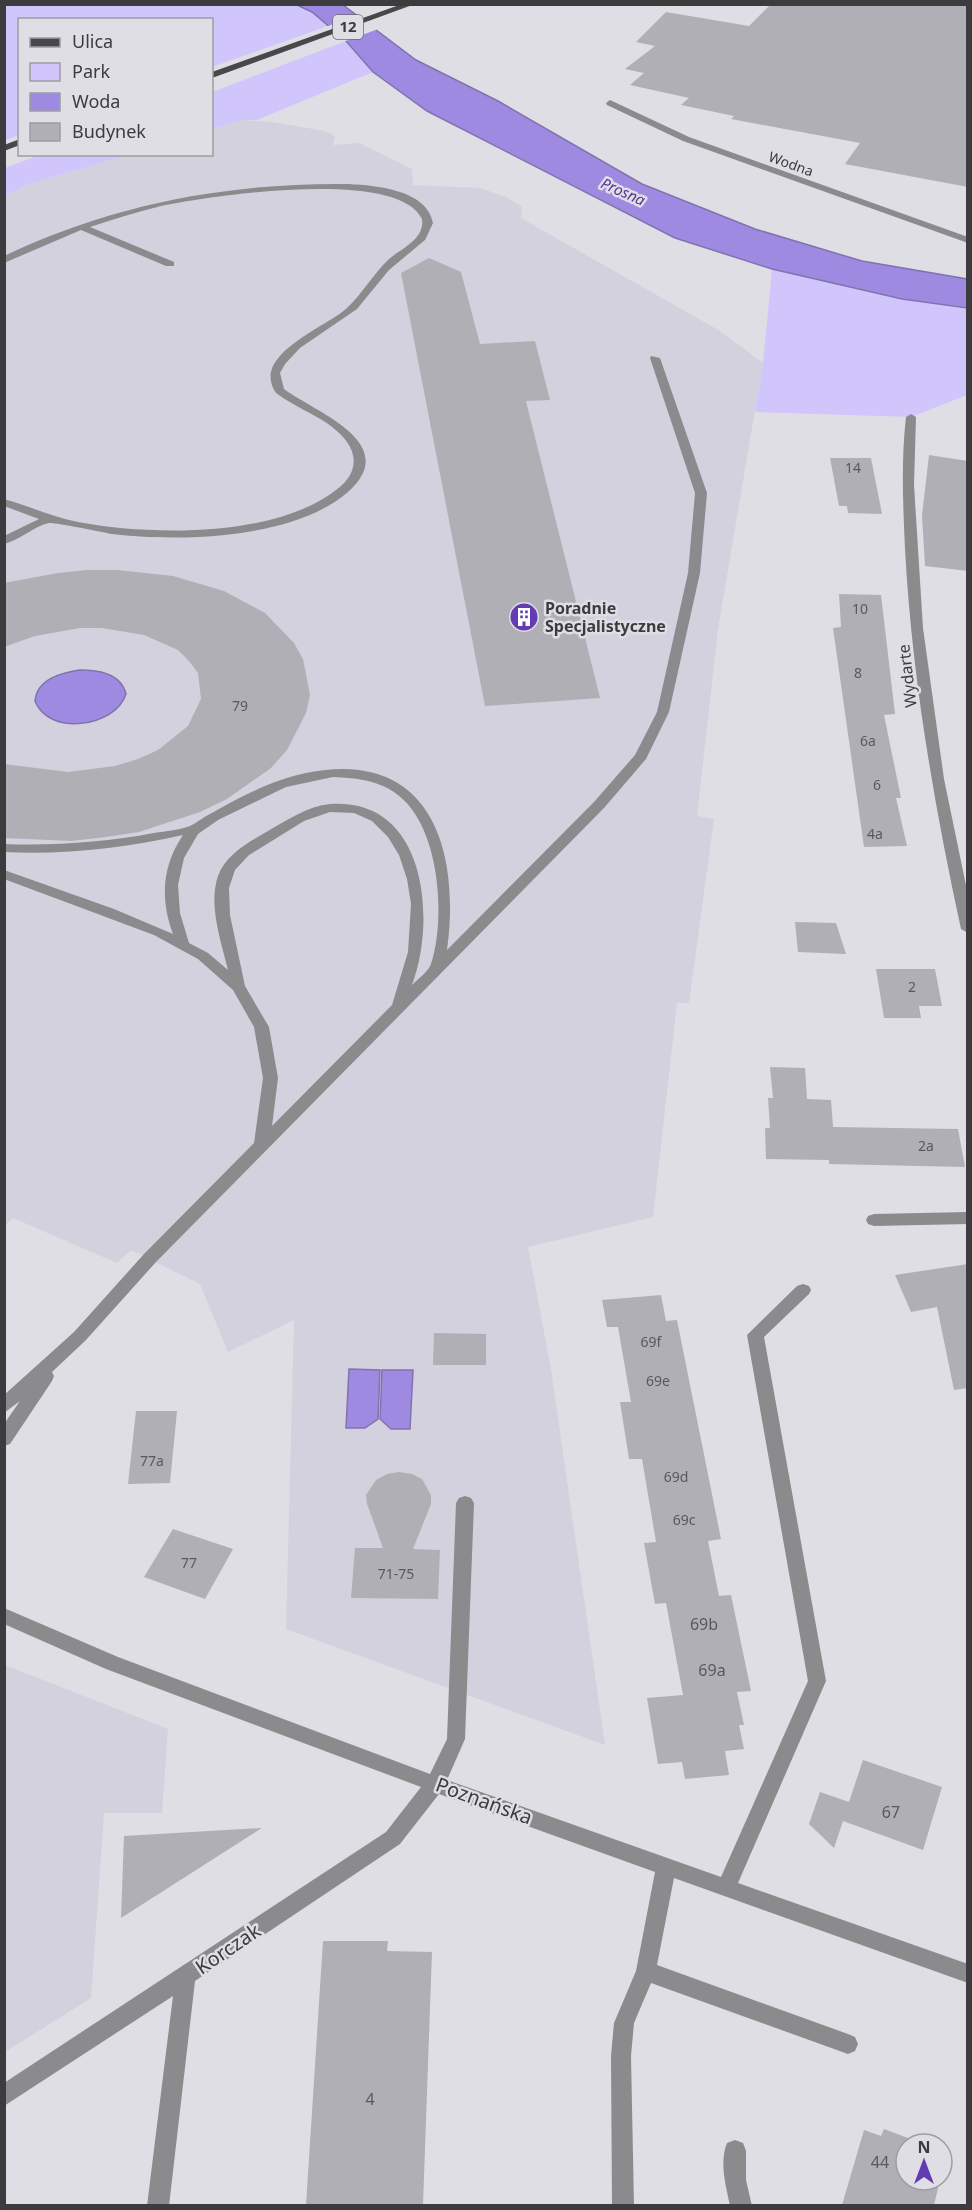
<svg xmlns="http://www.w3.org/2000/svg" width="972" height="2210" font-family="'Noto Sans',sans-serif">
<rect width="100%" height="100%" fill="#dfdee4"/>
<path fill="#d3d1de" d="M242 120 272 122 325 131 335 136 333 145 359 143 412 169 413 185 480 188 506 197 522 207 521 218 720 331 763 363 718 629 697 816 714 819 689 1003H677L653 1217 528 1247 551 1369 605 1745 286 1629 294 1320 228 1352 200 1284 131 1250 117 1263 13 1218 5 1226V196L29 184 128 155 212 154V129Z
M5 1665 168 1729 162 1813H104L91 1998 5 2052Z"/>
<path fill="#d1c6fc" d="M4 5H297L312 12 328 26 212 67V20H20L19 135 5 140Z
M346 41 373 72 257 120H242L212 129V92Z
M42 154H128V155L29 184 5 196V168Z
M772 269 895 298 967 307V395L911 417 755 412 763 363Z"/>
<path fill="#9e8ae0" stroke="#8173af" stroke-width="1.5" d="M297 5H343L416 60 498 101 642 184 755 229 862 261 967 279V308L902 299 772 269 675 238 427 111 373 72 346 41 312 12Z
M79 670C98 670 121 673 126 694 115 728 48 736 35 701 37 679 61 673 79 670Z
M349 1369 380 1370 378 1419 365 1428H346Z
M382 1370H413L410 1429H391L380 1419Z"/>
<path fill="#dfdee4" d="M363 14 381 28 343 42 325 27Z"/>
<path fill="#b0afb5" d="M771 4H968V187L845 164 860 143 731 119 734 116 681 105 689 98 630 85 644 73 625 69 655 46 636 42 666 12 749 26Z
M429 258 461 272 480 344 535 341 550 400 526 401 600 698 485 706 401 273Z
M929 455 968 461V571L925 566 922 515Z
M830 458H871L882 514 848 513 847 506H839Z
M87 570H117L173 576 224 591 265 613 294 643 303 659 310 695 306 713 287 750 271 768 227 799 200 812 139 832 106 837 71 841 4 838V764L68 772 115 766 138 759 158 750 188 726 201 699 198 673 189 661 178 650 144 635 102 628H80L35 636 4 647V583L58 573Z
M839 594 881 595 895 714 884 715 901 798H896L907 846 864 847 833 628 841 627Z
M795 922 836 923 846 954 798 952Z
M876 969H935L942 1006H919L921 1018H884Z
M770 1067 805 1068 807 1099 831 1100 833 1127 958 1129 965 1167 829 1164V1160L766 1159 765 1128H770L768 1098H773Z
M968 1264V1388L954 1390 937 1307 911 1312 895 1275Z
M661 1295 666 1321 677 1320 721 1539 708 1541 719 1596 731 1595 751 1691 737 1692 744 1725H739L744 1749 725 1751 729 1775 685 1779 682 1762 658 1764 647 1698 683 1695 666 1603 655 1604 644 1543 656 1542 642 1459H629L620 1402H631L618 1327H607L602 1300Z
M434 1333 486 1334V1365H433Z
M136 1411H177L170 1483 128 1484Z
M399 1472 412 1474 422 1479 431 1495V1504L413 1549 440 1550 438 1599 351 1598 355 1548H383L367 1504 366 1495 376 1480 387 1474Z
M173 1529 233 1549 205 1599 144 1577Z
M863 1760 942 1787 923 1850 843 1821 834 1848 809 1824 820 1792 849 1802Z
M262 1828 121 1918 124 1836Z
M323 1941H388L387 1951 432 1952 423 2205H306Z
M884 2129 924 2144H906V2180H940L934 2205H842L864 2130 881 2136Z"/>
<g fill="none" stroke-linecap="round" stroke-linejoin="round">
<path fill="#8b8b8d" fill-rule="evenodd" d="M610 100 689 137 968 237V243L683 141 607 105 606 103Z
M346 184C373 185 427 189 433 223L425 240 389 270 357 309 300 348 285 364 280 373 284 389C315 412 403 443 348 492 294 539 180 542 112 534 102 532 54 522 49 523 34 526 20 540 4 544V536L39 519 4 506V499C29 506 52 517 78 522 153 536 281 538 341 486 355 474 358 457 347 442 331 419 298 410 276 393 250 355 325 328 347 308 363 293 373 274 389 259 402 248 425 239 422 219 398 167 208 196 161 206 137 212 114 219 90 227L174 262V266H166L81 230 4 263V256C113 204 226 183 346 184Z
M651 356 660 358 707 493 700 573 669 712 646 759 604 808 156 1262 86 1340 52 1372 54 1376 52 1381 10 1444 4 1446V1424L20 1401 4 1413V1395L74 1332 144 1254 254 1143 263 1078 254 1027 233 990 198 959 154 935 4 879V870L114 909 173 934C160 899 162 866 183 835 124 848 65 855 4 852V844C55 846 105 842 154 833 166 831 180 830 190 826 197 823 203 817 210 814 240 797 272 780 306 773 430 747 461 849 447 950L594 802 635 755 657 712 688 573 695 493 650 358ZM333 777C356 778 379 780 398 795 440 827 446 918 431 964 428 972 418 979 412 985 437 918 426 797 330 804 308 806 287 820 268 831 249 842 226 854 218 876 208 905 221 941 228 970L208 953 189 943 180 913 178 885 184 858 198 834 218 820 286 787ZM330 812 354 813 372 821 388 837 399 855 407 879 411 904 408 952 392 1005 272 1126 278 1078 269 1027 245 986 230 915 229 888 235 870 249 855 304 821Z
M911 414 916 417 914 485 923 628 944 779 968 895V933L961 929C934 804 912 678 905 549 903 505 901 461 906 417Z
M968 1212V1224L874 1226 868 1224 866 1220 868 1216 874 1214Z
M803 1284 809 1286 811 1290 809 1294 764 1337 826 1681 738 1883 968 1964V1983L674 1878 657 1965 848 2034 855 2037 858 2044 855 2051 848 2054 651 1983 634 2023 631 2056 634 2206H612L611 2056 614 2023 636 1971 655 1872 439 1794 400 1844 195 1981 169 2206H147L173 1996 4 2106V2083L386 1832 421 1787 106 1669 4 1624V1608L118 1657 430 1774 447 1739 456 1503 459 1498 465 1496 471 1498 474 1503 465 1739 447 1780 721 1877 808 1681 747 1335 797 1286Z
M735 2140 743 2143 746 2151V2180L752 2206H730C726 2186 719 2163 727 2143Z"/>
<path fill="#48474b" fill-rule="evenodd" d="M402 4H415L212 78V72Z
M20 139V145L4 151V145Z"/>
</g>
<defs>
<g id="building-disc" transform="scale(1.5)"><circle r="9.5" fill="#633bb3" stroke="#dfdee4"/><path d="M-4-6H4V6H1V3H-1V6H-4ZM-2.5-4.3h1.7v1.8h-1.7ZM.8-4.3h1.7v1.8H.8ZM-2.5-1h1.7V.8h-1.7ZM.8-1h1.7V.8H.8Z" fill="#fff"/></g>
</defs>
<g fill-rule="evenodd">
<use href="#building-disc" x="524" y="617"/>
</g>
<g text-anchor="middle" stroke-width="5" stroke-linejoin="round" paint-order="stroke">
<g font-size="14" fill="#3c3c3e" stroke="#dfdee4">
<text transform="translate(791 164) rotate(20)" y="5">Wodna</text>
</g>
<g font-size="14" fill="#59595c">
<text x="853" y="473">14</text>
<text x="860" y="614">10</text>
<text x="858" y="678">8</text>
<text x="240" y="711">79</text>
<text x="868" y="746">6a</text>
<text x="877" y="790">6</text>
<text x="875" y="839">4a</text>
<text x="912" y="992">2</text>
<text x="926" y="1151">2a</text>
<text x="651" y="1347">69f</text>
<text x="658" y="1386">69e</text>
<text x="152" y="1466">77a</text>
<text x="676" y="1482">69d</text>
<text x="684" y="1525">69c</text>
<text x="189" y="1568">77</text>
<text x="396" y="1579">71-75</text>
</g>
<rect fill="#dfdee4" stroke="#6d6d70" stroke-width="1.5" x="333" y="15" width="30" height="24" rx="4.5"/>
<g font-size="15" font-weight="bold" fill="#3c3c3e">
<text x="348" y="32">12</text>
</g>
<g font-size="15" font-style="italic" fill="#543497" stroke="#dfdee4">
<text transform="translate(623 192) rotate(24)" y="5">Prosna</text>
</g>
<g font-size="16" font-weight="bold" fill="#3c3c3e" stroke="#dfdee4" text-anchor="start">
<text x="545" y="614">Poradnie<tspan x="545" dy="18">Specjalistyczne</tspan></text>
</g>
<g font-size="16" fill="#3c3c3e" stroke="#dfdee4">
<text transform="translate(907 676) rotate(-97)" y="6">Wydarte</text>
</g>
<g font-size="16" fill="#59595c">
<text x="704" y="1630">69b</text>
<text x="712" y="1676">69a</text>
<text x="891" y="1818">67</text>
<text x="370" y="2105">4</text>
<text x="880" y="2168">44</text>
</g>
<g font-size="20" fill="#3c3c3e" stroke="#dfdee4">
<text transform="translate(484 1801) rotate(20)" y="7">Poznańska</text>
<text transform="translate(228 1949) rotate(-34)" y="7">Korczak</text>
</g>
</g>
<rect width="972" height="2210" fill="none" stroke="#3c3c3e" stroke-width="12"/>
<rect x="18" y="18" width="195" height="138" fill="#dfdee4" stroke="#9e9da2" stroke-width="1.5"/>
<rect x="30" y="38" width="30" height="9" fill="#48474b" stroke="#9e9da2" stroke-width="1.5"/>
<text x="72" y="48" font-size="18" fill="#3c3c3e">Ulica</text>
<rect x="30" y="63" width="30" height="18" fill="#d1c6fc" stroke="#9e9da2" stroke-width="1.5"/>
<text x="72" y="78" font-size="18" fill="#3c3c3e">Park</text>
<rect x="30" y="93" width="30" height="18" fill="#9e8ae0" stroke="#9e9da2" stroke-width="1.5"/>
<text x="72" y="108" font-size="18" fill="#3c3c3e">Woda</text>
<rect x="30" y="123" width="30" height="18" fill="#b0afb5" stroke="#9e9da2" stroke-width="1.5"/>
<text x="72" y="138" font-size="18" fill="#3c3c3e">Budynek</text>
<g transform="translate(924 2162)"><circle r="28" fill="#dfdee4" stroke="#9e9da2" stroke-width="1.5"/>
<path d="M0-4.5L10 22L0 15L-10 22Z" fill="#633bb3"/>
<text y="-9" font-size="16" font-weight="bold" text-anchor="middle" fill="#3c3c3e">N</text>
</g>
</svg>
